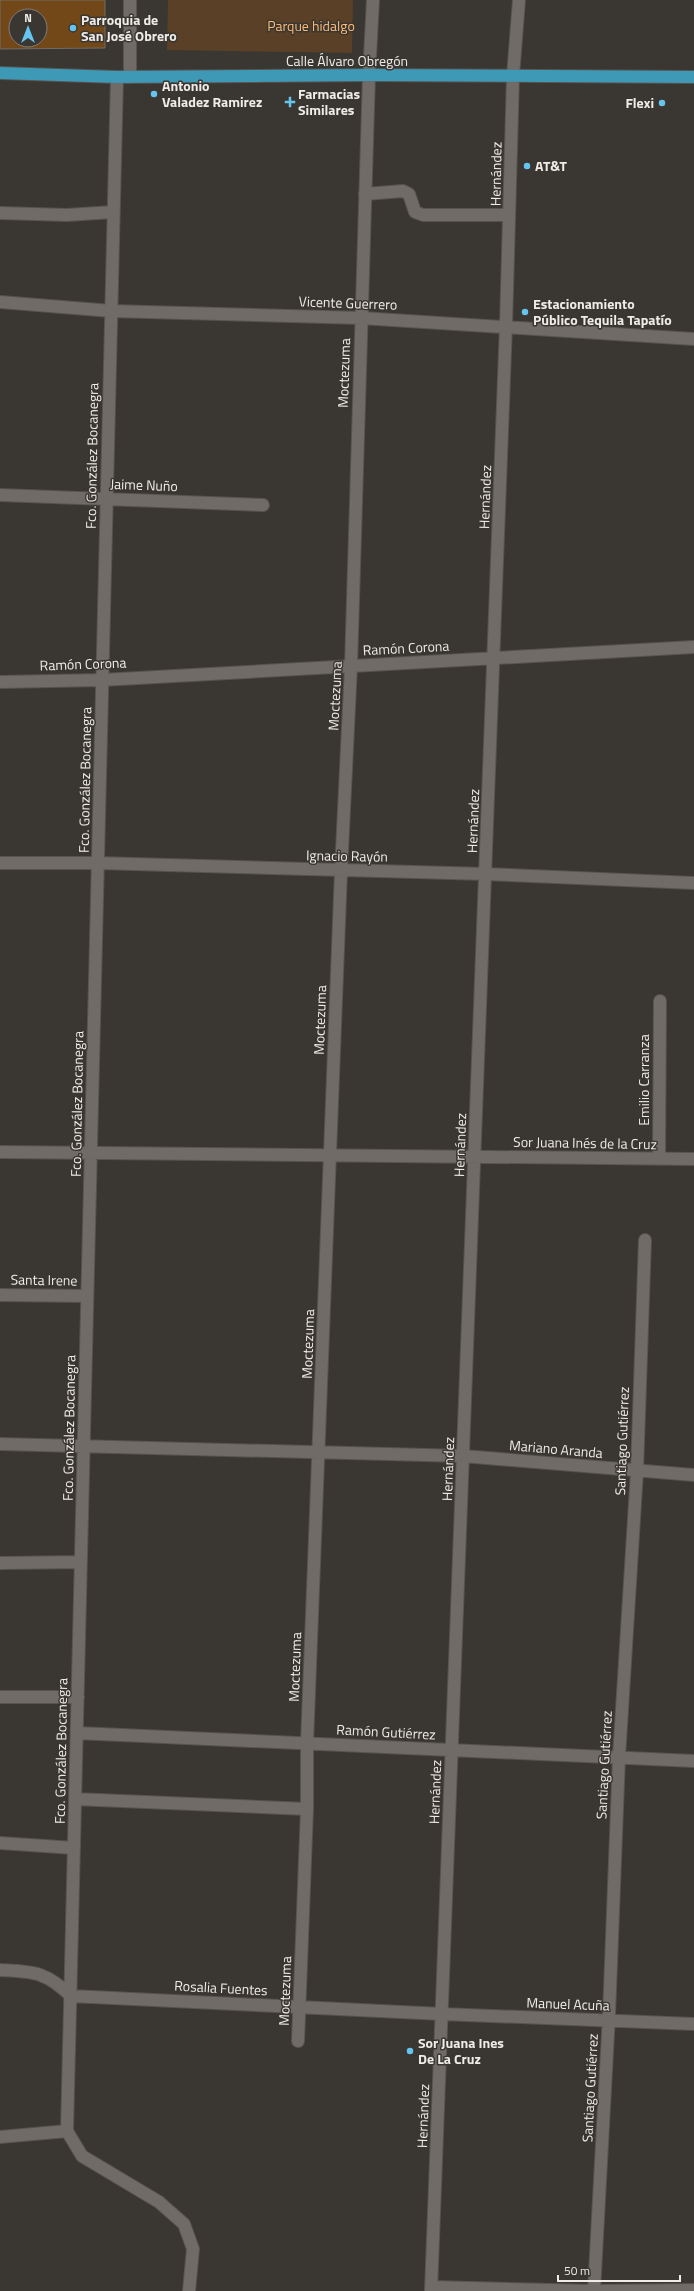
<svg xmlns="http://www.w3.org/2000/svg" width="694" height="2291" font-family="'Titillium Web',sans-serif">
<rect width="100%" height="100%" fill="#3a3631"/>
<path fill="#594027" d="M168 0H353L352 53 167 50Z"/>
<path fill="#724818" stroke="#716c67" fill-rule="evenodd" d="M0 0H105V48L0 49ZM16 16H40V40H16Z"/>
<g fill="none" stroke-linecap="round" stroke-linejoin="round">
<g stroke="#57534f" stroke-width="14">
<path id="minor" d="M130 77V0
M365 194 403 191 409 194 415 212 423 215H509
M0 213 67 215 113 212
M0 302 111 311 361 318 694 339
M0 495 263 505
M0 682 102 680 694 647
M0 863H98L486 874 694 883
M0 1152 694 1159
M659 1159 660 1001
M0 1295 87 1296
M0 1444 463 1456 694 1475
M0 1563 81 1562
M0 1697H78
M77 1733 694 1761
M75 1799 307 1809
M0 1843 74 1848
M0 1970C34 1972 45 1971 71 1996
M71 1996 442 2014 694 2024
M298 2041 307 1809V1743L341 871 351 666 369 75 373 0
M67 2131 117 77
M67 2131 82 2156 159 2202 184 2224 193 2249 189 2291
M0 2137 67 2131
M431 2287 594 2291 694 2290
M431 2291 506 325 513 76 519 0
M594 2291 609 2015 619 1757 637 1471 645 1240"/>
</g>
<g stroke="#57534f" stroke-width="14">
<path id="major" d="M0 73 117 77 369 75 694 77"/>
</g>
<use href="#minor" stroke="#706b66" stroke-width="12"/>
<use href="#major" stroke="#3e99b7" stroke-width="12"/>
</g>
<g fill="#65c5ee" stroke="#3a3631" stroke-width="1.5">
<circle cx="73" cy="28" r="4"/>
<circle cx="154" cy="94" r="4"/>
<path d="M288 96h4v4h4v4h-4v4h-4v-4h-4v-4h4z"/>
<circle cx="662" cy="103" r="4"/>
<circle cx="527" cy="166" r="4"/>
<circle cx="525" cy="312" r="4"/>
<circle cx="410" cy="2051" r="4"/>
</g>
<g text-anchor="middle" stroke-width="3" stroke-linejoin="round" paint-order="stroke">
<g font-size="14" font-weight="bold" fill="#eeebe8" stroke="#3a3631" text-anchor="start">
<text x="81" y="25">Parroquia de<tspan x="81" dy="16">San José Obrero</tspan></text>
<text x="162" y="91">Antonio<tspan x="162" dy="16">Valadez Ramirez</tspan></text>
<text x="298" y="99">Farmacias<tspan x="298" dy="16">Similares</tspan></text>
<text x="654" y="108" text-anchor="end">Flexi</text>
<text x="535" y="171">AT&amp;T</text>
<text x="533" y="309">Estacionamiento<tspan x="533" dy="16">Público Tequila Tapatío</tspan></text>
<text x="418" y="2048">Sor Juana Ines<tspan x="418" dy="16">De La Cruz</tspan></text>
</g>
<g font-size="14" fill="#febb78" stroke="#3a3631">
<text x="311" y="31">Parque hidalgo</text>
</g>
<g font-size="14" fill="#eeebe8" stroke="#3a3631">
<text x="347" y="66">Calle Álvaro Obregón</text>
<text transform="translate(496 174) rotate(-89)" y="5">Hernández</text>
<text transform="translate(348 303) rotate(2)" y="5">Vicente Guerrero</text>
<text transform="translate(344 373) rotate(-88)" y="5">Moctezuma</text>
<text transform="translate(92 456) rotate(-89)" y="5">Fco. González Bocanegra</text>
<text transform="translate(144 485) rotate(2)" y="5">Jaime Nuño</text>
<text transform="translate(485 497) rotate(-88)" y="5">Hernández</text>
<text transform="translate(406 648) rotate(-3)" y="5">Ramón Corona</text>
<text transform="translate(83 664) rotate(-2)" y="5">Ramón Corona</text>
<text transform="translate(335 696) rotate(-87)" y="5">Moctezuma</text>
<text transform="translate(85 780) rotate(-89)" y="5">Fco. González Bocanegra</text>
<text transform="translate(473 821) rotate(-88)" y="5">Hernández</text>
<text transform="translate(347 856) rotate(1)" y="5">Ignacio Rayón</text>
<text transform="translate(320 1020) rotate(-88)" y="5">Moctezuma</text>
<text transform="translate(644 1080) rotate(-90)" y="5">Emilio Carranza</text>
<text transform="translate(77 1104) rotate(-89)" y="5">Fco. González Bocanegra</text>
<text transform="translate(585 1143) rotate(1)" y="5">Sor Juana Inés de la Cruz</text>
<text transform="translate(460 1145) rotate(-88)" y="5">Hernández</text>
<text transform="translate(44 1280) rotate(1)" y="5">Santa Irene</text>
<text transform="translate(308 1344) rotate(-88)" y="5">Moctezuma</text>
<text transform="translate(69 1428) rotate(-89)" y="5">Fco. González Bocanegra</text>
<text transform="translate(622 1441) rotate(-88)" y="5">Santiago Gutiérrez</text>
<text transform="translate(556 1449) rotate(5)" y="5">Mariano Aranda</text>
<text transform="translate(448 1469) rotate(-88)" y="5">Hernández</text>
<text transform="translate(295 1667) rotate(-88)" y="5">Moctezuma</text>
<text transform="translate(386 1732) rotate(3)" y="5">Ramón Gutiérrez</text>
<text transform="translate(61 1751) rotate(-89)" y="5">Fco. González Bocanegra</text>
<text transform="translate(604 1765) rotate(-87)" y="5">Santiago Gutiérrez</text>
<text transform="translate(435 1792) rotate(-88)" y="5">Hernández</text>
<text transform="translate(221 1988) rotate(3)" y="5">Rosalia Fuentes</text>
<text transform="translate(285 1991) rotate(-88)" y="5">Moctezuma</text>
<text transform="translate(568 2004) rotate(2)" y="5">Manuel Acuña</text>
<text transform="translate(590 2088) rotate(-87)" y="5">Santiago Gutiérrez</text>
<text transform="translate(423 2116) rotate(-88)" y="5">Hernández</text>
</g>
</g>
<g transform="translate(28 28)"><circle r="19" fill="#3a3631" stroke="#827e7a"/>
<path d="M0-3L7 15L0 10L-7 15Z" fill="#65c5ee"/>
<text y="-6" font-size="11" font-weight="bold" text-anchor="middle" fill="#eeebe8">N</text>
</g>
<path d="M558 2275v6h122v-6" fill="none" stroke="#eeebe8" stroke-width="2"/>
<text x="564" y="2275" font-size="12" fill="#eeebe8" stroke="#3a3631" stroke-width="3" paint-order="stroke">50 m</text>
</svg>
